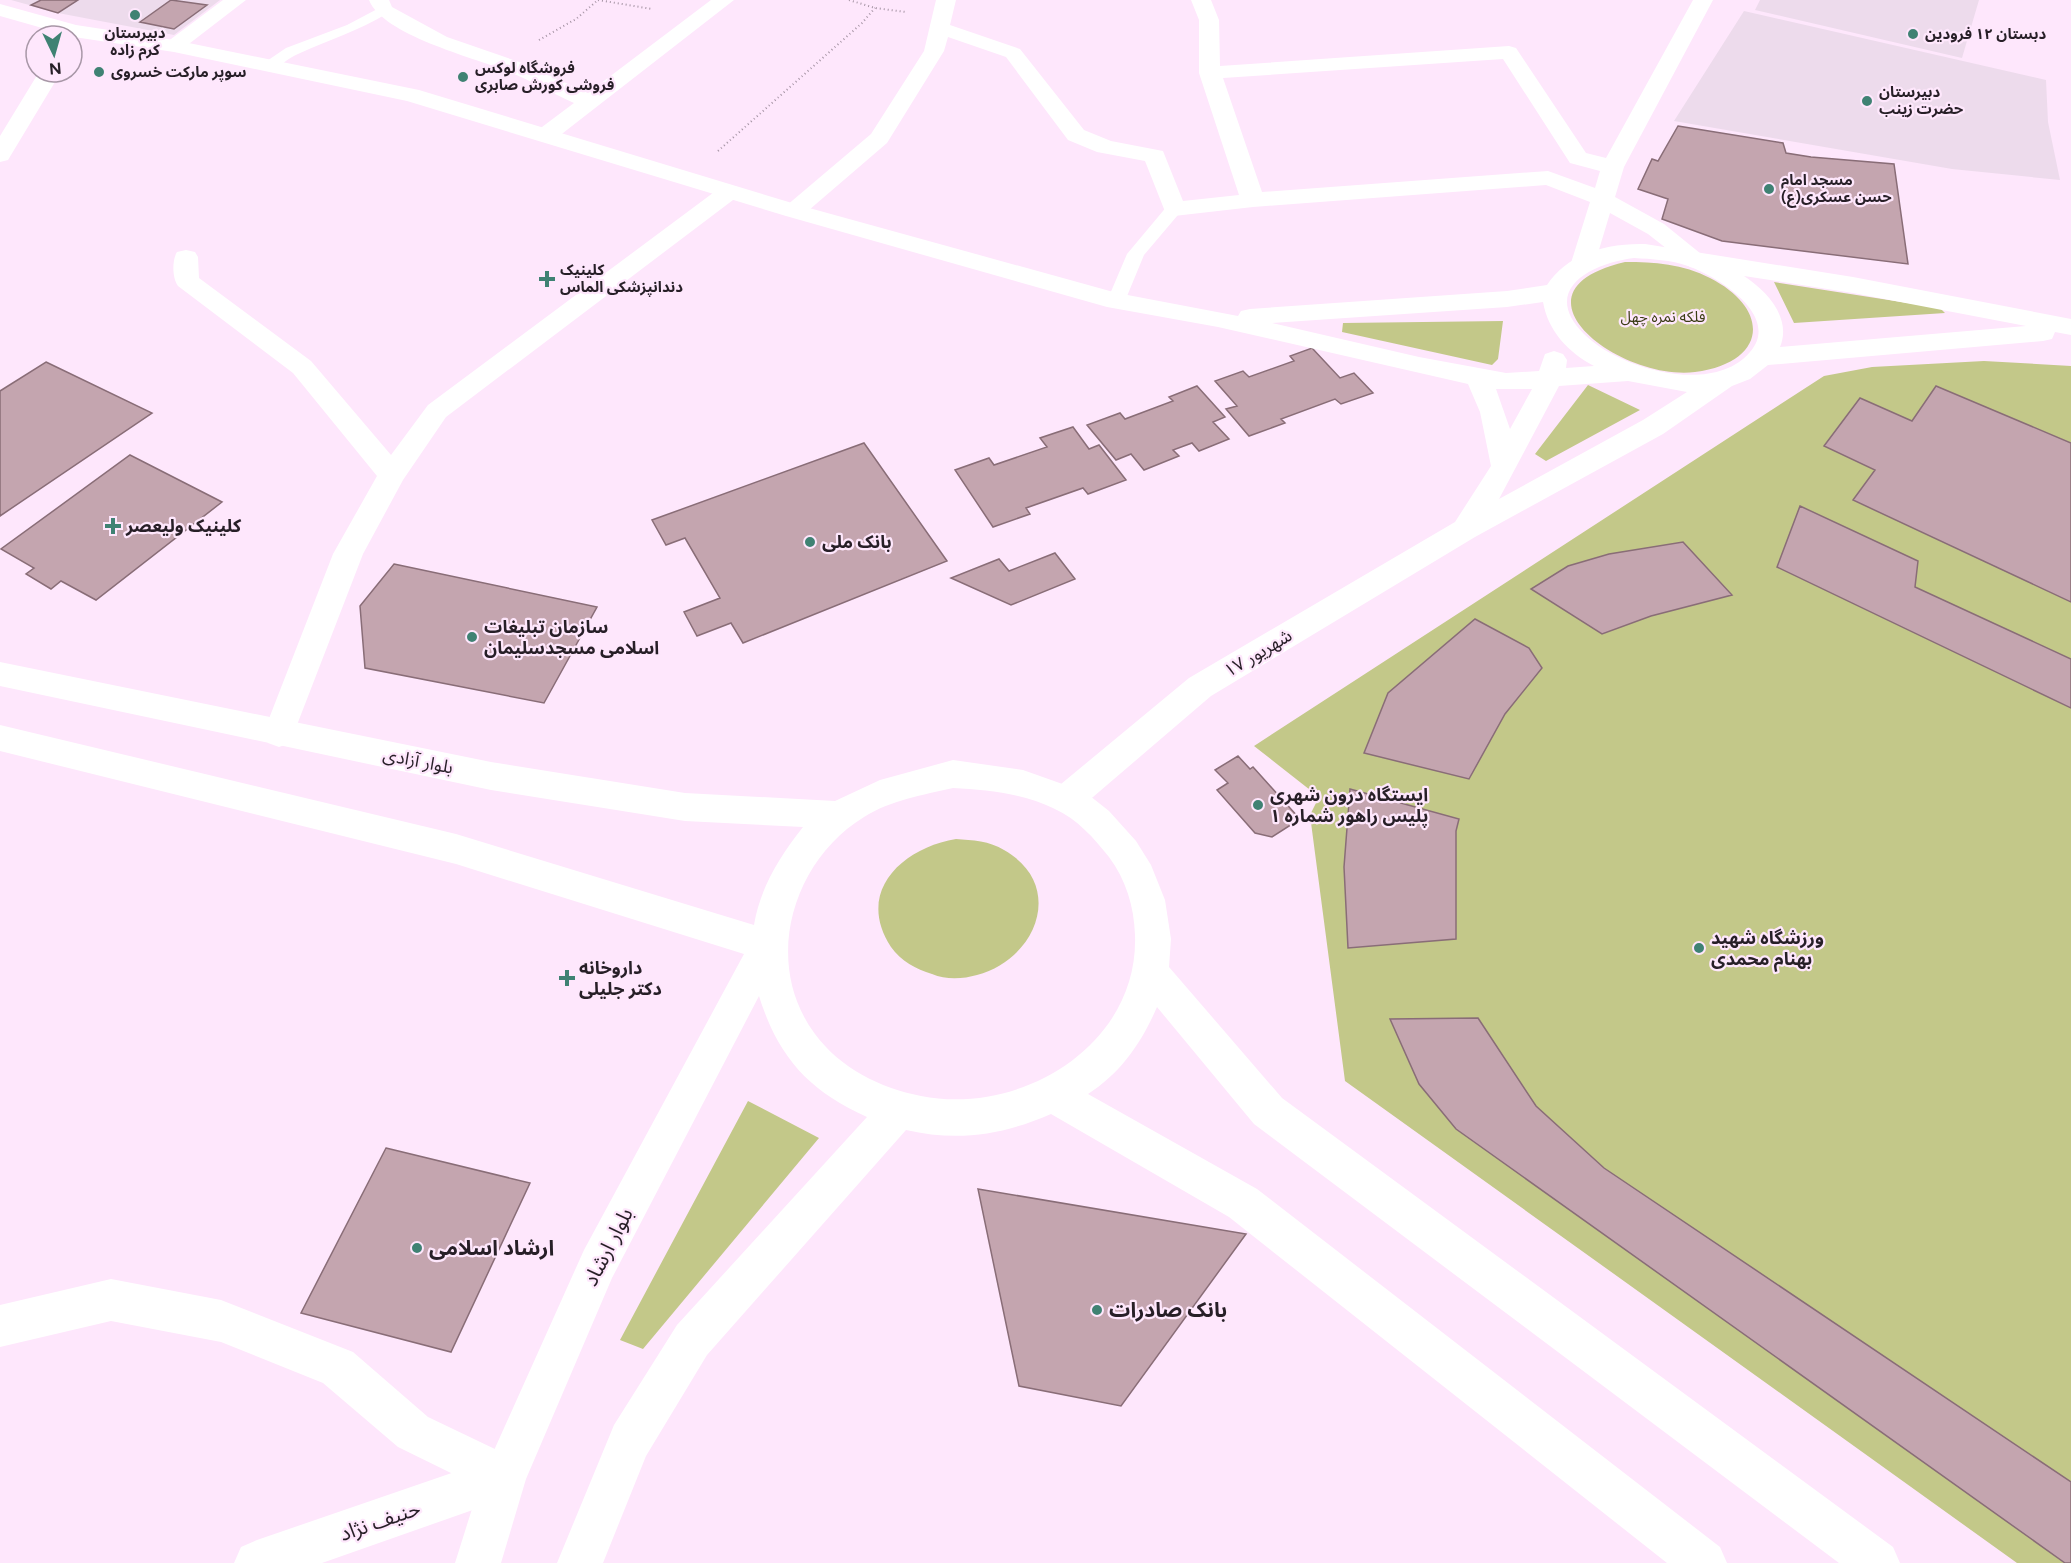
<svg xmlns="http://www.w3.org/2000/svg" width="2071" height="1563" font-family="Figtree,'Noto Sans Arabic',sans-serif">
<rect width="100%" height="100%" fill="#fee7fc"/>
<path fill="#eddbec" d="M11 0H220L174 35 58 13Z
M1760 0H1979L1962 58 1755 10Z
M1744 11 2046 80 2048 122 2060 180 1952 169 1674 121Z"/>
<path fill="#c3c889" d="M1625 262C1654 262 1683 264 1710 278 1771 309 1768 362 1695 372 1619 381 1501 291 1625 262Z
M1774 282 1940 308 1945 313 1794 323Z
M1503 321 1498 359 1492 365 1342 332 1343 323Z
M1984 361 2071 366V1563H2017L1345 1081 1310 815 1319 797 1254 746 1824 376 1872 367Z
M1588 385 1640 410 1546 461 1535 454Z
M956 839C972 840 990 841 1004 850 1066 885 1037 959 977 975 963 979 946 980 932 974 916 969 901 961 891 947 855 892 902 848 956 839Z
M748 1101 819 1138 643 1349 620 1340Z"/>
<path fill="#c4a5af" stroke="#896d77" stroke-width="1.5" d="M41 0H78L58 13 31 5Z
M171 0 207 5 174 29 140 22Z
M1678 126 1783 143 1786 153 1811 157 1894 164 1908 264 1722 241 1662 219 1668 199 1638 189 1652 159 1658 161Z
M1312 348 1340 378 1354 373 1373 393 1341 404 1335 399 1281 419 1285 423 1249 436 1226 409 1237 406 1215 381 1243 371 1249 377 1294 361 1290 356Z
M46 362 152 413 0 516V391Z
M1197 386 1225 417 1213 422 1229 439 1199 451 1192 443 1173 450 1179 456 1144 470 1131 454 1116 460 1087 425 1120 413 1125 419 1173 401 1169 397Z
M1936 386 2071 443V602L1853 500 1875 470 1824 446 1860 398 1912 421Z
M1073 427 1089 449 1099 445 1126 480 1088 494 1083 488 1026 508 1030 514 993 527 955 470 989 458 994 465 1047 447 1040 438Z
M864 443 947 561 743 643 731 623 697 636 684 612 720 598 685 538 666 545 652 520Z
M130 455 222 502 96 600 61 581 51 589 26 574 34 568 1 549Z
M1800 506 1918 561 1915 587 2071 659V708L1777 567Z
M1683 542 1732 595 1651 616 1602 634 1531 589 1568 566 1609 554Z
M1055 553 1075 579 1011 605 951 578 999 559 1009 571Z
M394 564 597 607 544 703 365 668 360 606Z
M1475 619 1529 648 1542 668 1505 714 1469 779 1364 753 1388 693Z
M1238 756 1250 769 1253 767 1300 819 1272 837 1255 833 1217 790 1228 783 1215 770Z
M1350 789 1459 819 1456 831V939L1348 948 1344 867Z
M1478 1018 1536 1106 1604 1168 2071 1482V1563H2065L1456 1129 1419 1084 1390 1019Z
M386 1148 530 1183 451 1352 301 1313Z
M978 1189 1246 1234 1121 1406 1019 1386Z"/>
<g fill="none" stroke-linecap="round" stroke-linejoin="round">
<path stroke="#a594a4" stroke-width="2" stroke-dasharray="1 3" stroke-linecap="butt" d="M598 0 652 9
M849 0 875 8 906 12
M539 40 576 19 598 0
M718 151 862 23 875 8"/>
<path fill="#fff" fill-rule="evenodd" d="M383 6 388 7 390 10 388 13C357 32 330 39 298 54 288 58 280 67 269 70L261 65 286 48 347 25Z
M1174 204 1183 209 1144 255 1125 301 1116 307 1110 305 1107 301 1127 254 1168 205Z"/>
<path fill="#fff" fill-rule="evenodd" d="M223 0H246L181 50H167L164 46 167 42Z
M369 0H389L392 7 447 37 522 63 588 93 711 0H734L554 140H538L535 135 538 130 574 103C552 93 530 80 507 71 472 57 383 35 369 0Z
M936 0H956L950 25 1020 49 1084 130 1111 141 1163 151 1183 201 1239 195 1199 73V20L1191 0H1211L1219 20 1220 66 1509 46 1516 48 1586 153 1606 158 1693 0H1713L1624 167 1615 197 1664 224 1711 262 1708 267 1699 269 1690 267 1648 234 1610 213 1595 263 1592 268 1583 270 1574 268 1571 263 1590 202 1546 185 1253 207 1174 216 1166 214 1145 161 1097 152 1068 140 1006 57 948 37 944 51 887 143 802 216H786L782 211 786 206 871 134 924 51ZM1503 59 1570 163 1600 171 1595 188 1548 171 1262 192 1223 78Z
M729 185 737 187 741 192 737 197 446 417 403 480 363 554 290 743 279 747 268 743 263 734 333 554 377 476 293 373 178 286C172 278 172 260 177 252L186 250 195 252 198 257 199 278 311 361 391 455 428 405 721 187Z
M111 1279 221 1300 353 1352 428 1417 520 1461 526 1477 520 1493 504 1499 398 1447 323 1383 221 1342 111 1321 0 1347V1305Z"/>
<path fill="#fff" fill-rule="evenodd" d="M0 4 76 25 174 40 419 90 802 206 1117 293 1238 316 1241 311 1250 309 1507 291 1547 285C1568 253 1608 243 1645 244L1853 277 2071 319V335L2055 332 2052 339 2043 341 1768 365 1750 379 1732 386 1663 434 1475 537 1211 696 1079 809 1067 813 1055 809 1050 799 1055 789 1189 678 1455 522 1491 466 1480 412 1468 384 1218 327 1107 307 786 216 407 101 174 52 74 37 0 16ZM1634 258C1652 259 1671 260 1688 266 1716 276 1782 315 1750 352 1713 396 1619 369 1584 334 1539 289 1593 263 1634 258ZM1744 276 1853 293 2026 326 1780 347C1792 318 1767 291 1744 276ZM1543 302C1548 331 1568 352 1594 366L1566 368 1567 360 1563 354 1554 351 1545 354 1539 371 1506 373 1419 357 1272 323 1507 307ZM1628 381 1687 392 1643 420 1499 499 1559 386ZM1496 389H1532L1510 429Z
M39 72H61L11 155 8 160 0 162V136Z
M504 1455 520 1461 526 1477 520 1493 504 1499 322 1563H234L241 1547 257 1540Z"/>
<path fill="#fff" fill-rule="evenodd" d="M0 662 491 762 685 793 835 801 880 780 953 760 1023 770 1085 792 1109 811 1136 841 1151 865 1165 900 1171 939 1169 967 1282 1098 1893 1547 1900 1563H1839L1254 1124 1157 1007C1142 1042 1121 1073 1088 1094L1257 1189 1720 1547 1727 1563H1667L1229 1217 1051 1114C1003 1135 958 1142 906 1130L707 1355 646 1456 603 1563H557L614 1425 677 1325 867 1117C809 1091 778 1057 759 996L612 1278 526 1479 501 1563H455L482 1477 584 1250 744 954 456 864 0 751V725L456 834 754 925C760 888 780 856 803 827L685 821 491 790 0 686ZM953 788C988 790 1023 793 1055 809 1077 819 1094 838 1109 857 1126 880 1134 906 1135 935 1139 1045 1021 1116 921 1096 880 1088 840 1068 815 1034 762 963 792 861 864 817 891 800 923 795 953 788Z"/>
</g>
<g fill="#3f8273" stroke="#fee7fc" stroke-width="2">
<circle cx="135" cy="15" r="6"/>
<circle cx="1913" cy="34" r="6"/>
<circle cx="99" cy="72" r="6"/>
<circle cx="463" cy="77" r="6"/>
<circle cx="1867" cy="101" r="6"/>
<circle cx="1769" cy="189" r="6"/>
<path d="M544 270h6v6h6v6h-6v6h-6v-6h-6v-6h6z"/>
<path d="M110 517h6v6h6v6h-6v6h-6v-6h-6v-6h6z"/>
<circle cx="810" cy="542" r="6"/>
<circle cx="472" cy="637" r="6"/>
<circle cx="1258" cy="805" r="6"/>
<circle cx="1699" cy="948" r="6"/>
<path d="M564 969h6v6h6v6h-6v6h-6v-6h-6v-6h6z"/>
<circle cx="417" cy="1248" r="6"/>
<circle cx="1097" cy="1310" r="6"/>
</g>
<g text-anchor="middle" stroke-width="4.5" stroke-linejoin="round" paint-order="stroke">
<g font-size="15" font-weight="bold" fill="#271f27" stroke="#fee7fc" text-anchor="start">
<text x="135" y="38" text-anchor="middle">دبیرستان<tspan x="135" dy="17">کرم زاده</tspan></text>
<text x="1925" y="39">دبستان ۱۲ فرودین</text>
<text x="475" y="73">فروشگاه لوکس<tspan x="475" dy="17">فروشی کورش صابری</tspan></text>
<text x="111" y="77">سوپر مارکت خسروی</text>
<text x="1879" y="97">دبیرستان<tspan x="1879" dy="17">حضرت زینب</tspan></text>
<text x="1781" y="185">مسجد امام<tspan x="1781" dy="17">حسن عسکری(ع)</tspan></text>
<text x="560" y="275">کلینیک<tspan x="560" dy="17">دندانپزشکی الماس</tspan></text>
</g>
<g font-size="15" fill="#3b3d15" stroke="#fee7fc">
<text x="1663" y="322">فلکه نمره چهل</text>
</g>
<g font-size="18" font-weight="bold" fill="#271f27" stroke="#fee7fc" text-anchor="start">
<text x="126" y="532">کلینیک ولیعصر</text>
<text x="822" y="548">بانک ملی</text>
<text x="484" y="633">سازمان تبلیغات<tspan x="484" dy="21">اسلامی مسجدسلیمان</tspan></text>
<text x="1270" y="801">ایستگاه درون شهری<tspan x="1270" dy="21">پلیس راهور شماره ۱</tspan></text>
<text x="1711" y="944">ورزشگاه شهید<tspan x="1711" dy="21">بهنام محمدی</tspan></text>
<text x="579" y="974">داروخانه<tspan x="579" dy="21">دکتر جلیلی</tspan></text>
</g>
<g font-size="18" fill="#271f27" stroke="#fee7fc">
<text transform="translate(1258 653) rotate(-31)" y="6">۱۷ شهریور</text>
<text transform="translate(418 761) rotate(11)" y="6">بلوار آزادی</text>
</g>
<g font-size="21" fill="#271f27" stroke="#fee7fc">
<text transform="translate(608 1247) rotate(-63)" y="7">بلوار ارشاد</text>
<text transform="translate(380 1521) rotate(-19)" y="7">حنیف نژاد</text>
</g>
<g font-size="21" font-weight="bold" fill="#271f27" stroke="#fee7fc" text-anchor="start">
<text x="429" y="1255">ارشاد اسلامی</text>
<text x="1109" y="1317">بانک صادرات</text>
</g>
</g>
<g transform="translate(54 54) rotate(175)"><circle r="28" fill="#fee7fc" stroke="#a897a7" stroke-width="1.5"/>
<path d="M0-4.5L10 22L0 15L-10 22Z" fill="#3f8273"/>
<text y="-9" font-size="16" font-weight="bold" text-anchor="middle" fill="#271f27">N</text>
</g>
</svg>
